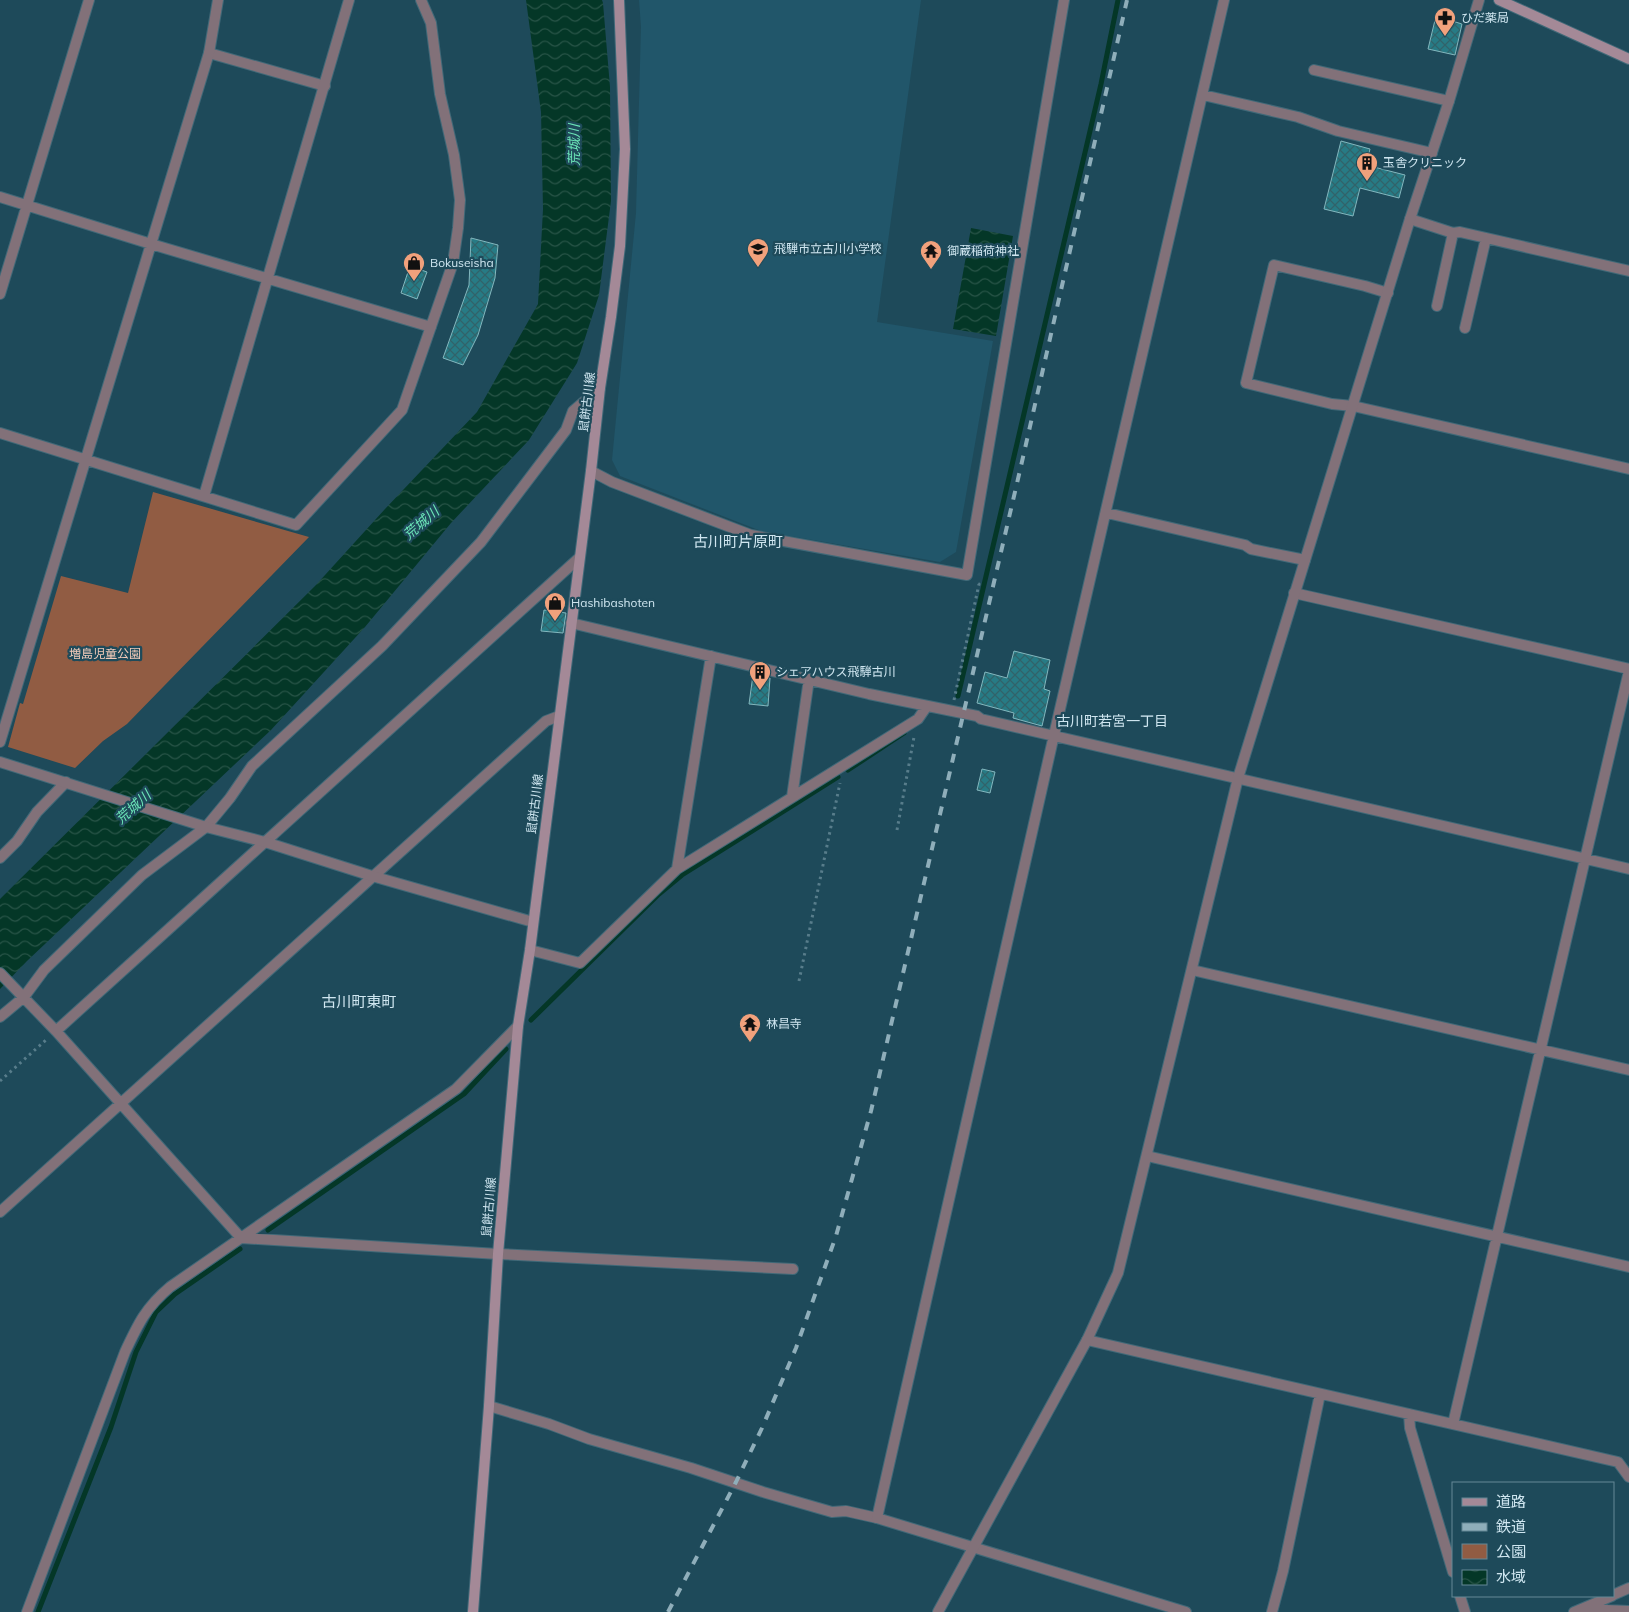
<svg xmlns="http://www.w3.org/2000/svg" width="1629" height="1612" font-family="Mulish,'Noto Sans JP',sans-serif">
<defs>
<pattern id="water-waves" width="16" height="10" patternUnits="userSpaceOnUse" patternTransform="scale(1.25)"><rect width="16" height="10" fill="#043727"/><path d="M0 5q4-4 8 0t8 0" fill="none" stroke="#285447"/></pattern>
<pattern id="building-cross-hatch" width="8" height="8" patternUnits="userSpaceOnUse" patternTransform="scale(1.25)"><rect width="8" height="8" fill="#277b85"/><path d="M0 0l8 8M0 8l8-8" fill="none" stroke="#31636a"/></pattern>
</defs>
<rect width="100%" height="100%" fill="#1e4a5a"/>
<path fill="#21566a" d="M639 0H921L877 322 993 341 956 552 940 562 761 531 620 476 612 460 636 213 641 27Z"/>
<path fill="#915c43" d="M153 492 309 537 127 724 103 741 75 768 8 747 20 703 23 704 61 576 128 593Z"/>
<path fill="url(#water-waves)" d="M526 0H602L603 3 610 87 611 201 599 295 577 363 529 440 451 523 365 627 271 730 27 961 0 989V899L315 586 385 509 477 412 538 304 543 209 541 112Z
M971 228 1013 236 996 336 953 329Z"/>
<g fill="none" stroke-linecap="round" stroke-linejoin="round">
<path stroke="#043727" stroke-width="5" d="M958 696 1101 84 1118 0
M848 770 904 733
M531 1020 659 894 682 875 838 777
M268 1230 464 1094 506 1049
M38 1612 111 1427 136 1352 156 1312 175 1294 240 1249"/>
</g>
<path fill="url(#building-cross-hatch)" stroke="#83b7be" d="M1436 16 1462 24 1455 55 1428 49Z
M1341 141 1370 149 1366 165 1405 175 1399 198 1360 188 1353 216 1324 209Z
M471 238 498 245 495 278 478 335 463 365 443 358 469 285Z
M410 266 427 272 417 299 401 293Z
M544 610 566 613 563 633 541 631Z
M1014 651 1050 660 1044 689 1050 691 1042 726 1013 718 1014 713 977 703 985 672 1007 678Z
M753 675 770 678 768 706 749 704Z
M982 769 995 772 990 793 977 790Z"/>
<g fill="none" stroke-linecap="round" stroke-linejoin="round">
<g stroke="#416978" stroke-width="12">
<path id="service" d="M209 53 325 86
M489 1406 549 1424 589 1439 691 1468 763 1492 832 1512 846 1511 877 1518"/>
</g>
<g stroke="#416978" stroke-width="12">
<path id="minor" d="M1314 70 1449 101
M1203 95 1298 117 1338 131 1432 153
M0 197 151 244 431 327
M1410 219 1453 233 1460 232 1629 271
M1388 293 1365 286 1274 265 1246 383 1332 404 1353 406 1629 469
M0 294 89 0
M1437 306 1453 233
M1465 328 1486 238
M0 433 296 525 402 410 453 263 458 228 460 200 454 155 440 94 431 23 421 0
M591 471 612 482 751 535 967 575 1064 0
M204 496 349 0
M1107 513 1245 545 1251 549 1305 560
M1294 593 1629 669
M571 623 869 694 977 716 981 719 1629 869
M0 742 209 53 218 0
M792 797 809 679
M0 858 17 841 37 812 66 782
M677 869 711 656
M530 950 580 963 677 869 918 719 927 706
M1192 970 1629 1070
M0 973 56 1031 241 1238 498 1254 793 1269
M0 1017 24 997 44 970 142 875 206 827 230 798 252 766 382 646 481 542 566 430 573 411 600 388
M56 1031 579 558
M1147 1156 1629 1267
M0 1212 546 721 559 716
M1087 1340 1618 1462 1629 1477
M1409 1414 1410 1428 1453 1572
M1453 1424 1629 671
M1613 1595 1629 1588
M1460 1596 1465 1612
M1582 1609 1629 1611
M27 1612 125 1352C138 1324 146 1307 170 1287L456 1089 518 1026
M1186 1612 877 1518 1054 735 1224 0
M1272 1612 1283 1571 1320 1394
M1574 1612 1612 1596"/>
</g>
<g stroke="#416978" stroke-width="12">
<path id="tertiary" d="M0 762 206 827 265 842 372 876 533 922
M938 1612 1087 1340 1118 1273 1238 778 1410 219 1449 101 1479 0"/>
</g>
<g stroke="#416978" stroke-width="12">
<path id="secondary" d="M1499 0 1629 59
M473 1612 489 1406 498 1254 518 1026 530 950 591 471 600 388 611 317 620 246 625 149 619 0"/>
</g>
<path stroke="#587d8b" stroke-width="3" stroke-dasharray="2.5 4" stroke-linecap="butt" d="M954 700 979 584 977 583
M897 830 914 737
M799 981 840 783
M0 1081 46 1040"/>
<use href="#service" stroke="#827179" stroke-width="10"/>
<use href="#minor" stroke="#827179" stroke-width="10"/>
<use href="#tertiary" stroke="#827179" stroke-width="10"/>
<use href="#secondary" stroke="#a48997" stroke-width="10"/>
<path stroke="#8faeba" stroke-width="4" stroke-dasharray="9 9" stroke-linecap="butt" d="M668 1612 736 1482 762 1428 796 1348 836 1236 871 1111 1021 466 1127 0"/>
</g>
<defs>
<g id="pharmacy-pin" transform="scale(1.125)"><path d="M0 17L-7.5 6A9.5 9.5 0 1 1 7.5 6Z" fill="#f1a17c" stroke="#1e4a5a"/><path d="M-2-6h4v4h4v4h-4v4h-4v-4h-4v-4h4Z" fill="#111"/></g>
<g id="building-pin" transform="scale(1.125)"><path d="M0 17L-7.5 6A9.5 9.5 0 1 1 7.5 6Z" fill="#f1a17c" stroke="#1e4a5a"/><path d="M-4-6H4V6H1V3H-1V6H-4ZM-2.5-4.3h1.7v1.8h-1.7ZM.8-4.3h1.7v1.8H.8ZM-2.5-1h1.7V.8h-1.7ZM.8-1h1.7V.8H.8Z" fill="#111"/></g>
<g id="school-pin" transform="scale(1.125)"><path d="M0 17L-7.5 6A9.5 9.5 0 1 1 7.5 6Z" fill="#f1a17c" stroke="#1e4a5a"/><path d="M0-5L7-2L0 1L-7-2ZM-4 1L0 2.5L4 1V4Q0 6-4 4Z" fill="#111"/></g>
<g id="temple-pin" transform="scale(1.125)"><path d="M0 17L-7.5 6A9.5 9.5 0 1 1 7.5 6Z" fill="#f1a17c" stroke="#1e4a5a"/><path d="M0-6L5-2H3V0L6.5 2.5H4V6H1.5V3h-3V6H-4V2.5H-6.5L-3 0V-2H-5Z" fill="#111"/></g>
<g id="shop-pin" transform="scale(1.125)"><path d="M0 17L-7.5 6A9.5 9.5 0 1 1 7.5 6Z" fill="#f1a17c" stroke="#1e4a5a"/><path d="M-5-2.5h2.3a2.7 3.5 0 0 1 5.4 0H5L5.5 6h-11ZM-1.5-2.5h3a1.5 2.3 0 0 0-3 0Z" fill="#111"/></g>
</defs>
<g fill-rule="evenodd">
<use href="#pharmacy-pin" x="1445" y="18"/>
<use href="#building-pin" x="1367" y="163"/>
<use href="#school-pin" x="758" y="249"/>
<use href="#temple-pin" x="931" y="251"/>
<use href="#shop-pin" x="414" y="263"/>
<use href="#shop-pin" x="555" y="603"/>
<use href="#building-pin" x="760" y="672"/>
<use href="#temple-pin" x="750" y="1024"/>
</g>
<g text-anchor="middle" stroke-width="4.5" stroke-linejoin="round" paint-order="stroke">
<g font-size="12" fill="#cfe6f0" stroke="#1e4a5a" text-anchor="start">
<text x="1461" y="22">ひだ薬局</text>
<text x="1383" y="167">玉舎クリニック</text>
<text x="774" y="253">飛騨市立古川小学校</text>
<text x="947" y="255">御蔵稲荷神社</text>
<text x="430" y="267">Bokuseisha</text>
<text x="571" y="607">Hashibashoten</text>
<text x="776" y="676">シェアハウス飛騨古川</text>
<text x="766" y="1028">林昌寺</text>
</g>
<g font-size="12" fill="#cfe6f0" stroke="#1e4a5a">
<text transform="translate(587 402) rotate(-83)" y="4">鼠餅古川線</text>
<text transform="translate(535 804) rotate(-83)" y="4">鼠餅古川線</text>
<text transform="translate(489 1207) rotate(-85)" y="4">鼠餅古川線</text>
</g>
<g font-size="12" fill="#f3cbb9" stroke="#1e4a5a">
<text x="105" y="658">増島児童公園</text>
</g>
<g font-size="14" font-style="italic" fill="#6ce6b8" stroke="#1e4a5a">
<text transform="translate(574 145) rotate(-90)" y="5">荒城川</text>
<text transform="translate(421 523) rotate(-41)" y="5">荒城川</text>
<text transform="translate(133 807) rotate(-42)" y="5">荒城川</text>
</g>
<g font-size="14" fill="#cfe6f0" stroke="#1e4a5a">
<text x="1112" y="726">古川町若宮一丁目</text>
</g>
<g font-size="15" fill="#cfe6f0" stroke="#1e4a5a">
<text x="738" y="547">古川町片原町</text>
<text x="359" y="1007">古川町東町</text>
</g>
</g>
<rect x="1452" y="1482" width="162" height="115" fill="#1e4a5a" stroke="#658896"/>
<rect x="1462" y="1498" width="25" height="8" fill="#a48997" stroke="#658896"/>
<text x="1496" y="1507" font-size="15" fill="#cfe6f0">道路</text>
<rect x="1462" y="1523" width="25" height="8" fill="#8faeba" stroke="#658896"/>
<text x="1496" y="1532" font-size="15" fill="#cfe6f0">鉄道</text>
<rect x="1462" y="1544" width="25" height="15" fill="#915c43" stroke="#658896"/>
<text x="1496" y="1557" font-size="15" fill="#cfe6f0">公園</text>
<rect x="1462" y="1570" width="25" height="15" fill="url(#water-waves)" stroke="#658896"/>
<text x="1496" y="1582" font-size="15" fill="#cfe6f0">水域</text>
</svg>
